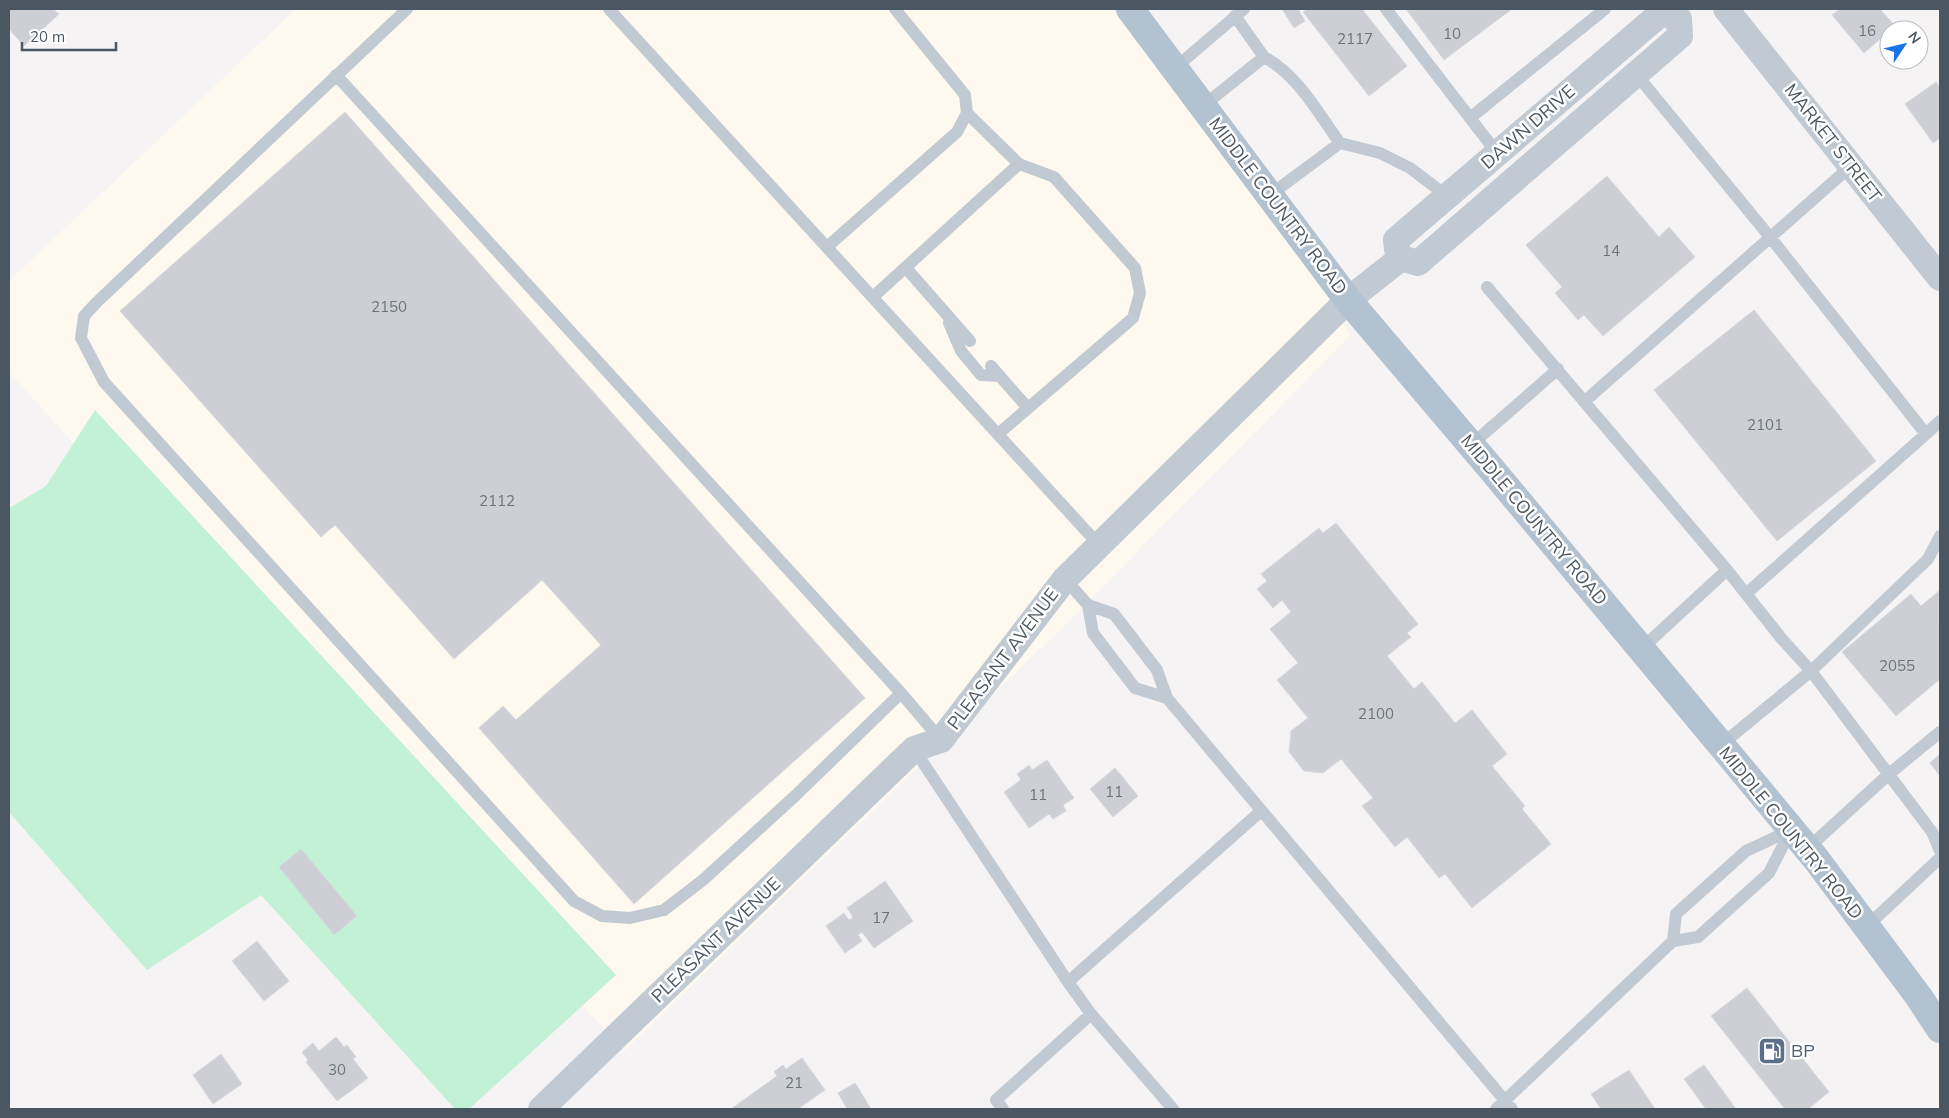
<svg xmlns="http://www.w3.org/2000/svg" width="1949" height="1118" font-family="Mulish,sans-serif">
<rect width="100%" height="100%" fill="#f5f3f3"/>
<path fill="#fdf9ef" d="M296 9H1116L1324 292 1350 336 1070 620 624 1051 9 372V281Z"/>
<path fill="#c3f1d5" d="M95 410 616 975 469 1109H455L261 895 147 970 9 812V508L46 486Z"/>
<path fill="#cdcfd5" stroke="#d7d9de" d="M9 9H53L59 14 24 46 9 29Z
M1282 9H1298L1305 21 1294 28Z
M1308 9H1362L1407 66 1369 96 1303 12Z
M1406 9H1512L1444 60Z
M1840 9H1880L1895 26 1864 53 1832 15Z
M1936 82 1940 88V138L1933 143 1905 104Z
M345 112 865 698 634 904 479 728 503 706 516 720 601 645 542 580 454 659 335 525 321 537 120 311Z
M1607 176 1659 237 1669 227 1695 257 1603 336 1584 315 1578 320 1555 293 1562 287 1526 245Z
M1754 310 1876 461 1777 541 1654 390Z
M1336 523 1418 624 1407 633 1411 637 1387 656 1414 689 1422 682 1455 723 1472 710 1507 754 1492 766 1525 806 1522 809 1551 844 1472 908 1445 874 1439 878 1407 837 1395 847 1362 806 1373 798 1341 759 1323 773 1304 771 1289 752 1291 731 1308 718 1277 680 1298 663 1270 629 1291 612 1282 600 1273 608 1257 589 1267 581 1261 574 1319 528 1323 533Z
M1939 591 1940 679 1896 716 1842 652 1911 594 1921 606Z
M1940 754V776L1930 763Z
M1047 760 1074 798 1063 805 1066 811 1053 819 1049 814 1029 828 1004 792 1021 780 1017 774 1029 765 1032 770Z
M1115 768 1138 796 1113 817 1090 789Z
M301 849 357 916 334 935 279 867Z
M885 881 913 921 874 948 862 932 858 935 862 941 845 953 826 926 844 913 849 920 853 917 847 908Z
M257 941 289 981 264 1001 232 961Z
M1747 988 1829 1092 1808 1109H1785L1711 1016Z
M336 1037 344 1047 347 1045 356 1057 353 1059 368 1078 337 1101 306 1062 308 1060 302 1052 313 1043 319 1051Z
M221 1054 242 1084 213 1104 193 1075Z
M802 1058 825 1090 798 1109H731L777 1076 774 1072 783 1065 786 1069Z
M1704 1065 1736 1109H1706L1684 1079Z
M1629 1070 1655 1109H1601L1591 1094Z
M855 1083 871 1109H847L838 1093Z"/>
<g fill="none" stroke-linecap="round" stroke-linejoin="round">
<path stroke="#c1cad2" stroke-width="12" d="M407 9 97 302 84 316 81 338 104 382 574 901 602 916 630 918 664 910 703 880 795 796 901 693 941 740
M609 9 1099 545
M1386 9 1497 153
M1235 16 1264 57
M1175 68 1244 9
M1636 74 1770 237 1926 434 1940 421
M336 75 901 693
M1203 106 1264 57C1298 75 1318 113 1340 143L1380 153 1410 168 1447 196
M967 113 1019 164 1054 177 1135 268 1140 293 1133 318 998 434
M1470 118 1605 9
M1270 195 1340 143
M827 247 957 132 967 113 965 95 895 9
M906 268 970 341
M1487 287 1727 570 1640 650
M873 297 1019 164
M949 323 961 351 981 375 1000 376
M991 366 1027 407
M1585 401 1851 166
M1471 445 1558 369
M1940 536 1928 559 1811 671 1932 832 1940 851
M1065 579 1088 605
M1747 593 1926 434
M1088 605 1114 614 1157 670 1167 698 1135 688 1093 633Z
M1167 698 1512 1109
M1721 745 1811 671 1781 638 1727 570
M914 749 1068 982
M1807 849 1889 774 1940 732
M1866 927 1940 858
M1003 1109 996 1100 1091 1014
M1173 1109 1091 1014 1068 982 1261 811
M1496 1109 1673 941 1698 937 1769 873 1791 830 1746 851 1676 914 1673 941"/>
<path stroke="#c1cad2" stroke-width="26" d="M1726 9 1940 278
M1659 15H1672L1679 19 1680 36 1418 263 1401 258 1397 249 1396 240Z
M541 1109 914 749 941 740 1065 579 1348 300 1401 258"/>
<path stroke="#b3c2d1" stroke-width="28" d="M1130 9 1348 300 1493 471 1816 859 1919 997 1940 1029"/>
</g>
<defs>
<g id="fuel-square" transform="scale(1.4375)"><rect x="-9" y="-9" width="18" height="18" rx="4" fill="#5c6f8a" stroke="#fff"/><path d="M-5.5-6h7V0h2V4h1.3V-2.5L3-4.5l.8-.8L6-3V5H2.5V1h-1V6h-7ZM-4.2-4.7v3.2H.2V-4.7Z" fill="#fff"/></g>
</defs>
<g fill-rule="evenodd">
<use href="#fuel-square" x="1772" y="1051"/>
</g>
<g text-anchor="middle" stroke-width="5" stroke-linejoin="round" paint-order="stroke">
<g font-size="15" fill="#6b747e">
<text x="1867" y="36">16</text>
<text x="1452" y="39">10</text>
<text x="1355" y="44">2117</text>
<text x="1611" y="256">14</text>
<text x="389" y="312">2150</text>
<text x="1765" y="430">2101</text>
<text x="497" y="506">2112</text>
<text x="1897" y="671">2055</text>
<text x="1376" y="719">2100</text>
<text x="1114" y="797">11</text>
<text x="1038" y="800">11</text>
<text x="881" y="923">17</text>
<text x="337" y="1075">30</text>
<text x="794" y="1088">21</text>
</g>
<g font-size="18" fill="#4a5661" stroke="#fff">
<text transform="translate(1528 127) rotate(-41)" y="6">DAWN DRIVE</text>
<text transform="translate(1833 143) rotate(52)" y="6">MARKET STREET</text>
<text transform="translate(1278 206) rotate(53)" y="6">MIDDLE COUNTRY ROAD</text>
<text transform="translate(1534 520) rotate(50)" y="6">MIDDLE COUNTRY ROAD</text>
<text transform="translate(1003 659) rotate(-53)" y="6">PLEASANT AVENUE</text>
<text transform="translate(1791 833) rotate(51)" y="6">MIDDLE COUNTRY ROAD</text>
<text transform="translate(716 940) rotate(-44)" y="6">PLEASANT AVENUE</text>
</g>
<g font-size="18" fill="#4e5e75" stroke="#fff" text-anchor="start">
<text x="1791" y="1057">BP</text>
</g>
</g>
<rect width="1949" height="1118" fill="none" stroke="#4a5661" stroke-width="20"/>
<g transform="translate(1904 45) rotate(55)"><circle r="24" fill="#ffffff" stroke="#b7bbc0"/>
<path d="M0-4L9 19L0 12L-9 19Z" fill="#1a73e8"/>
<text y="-8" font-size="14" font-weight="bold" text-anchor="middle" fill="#4a5661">N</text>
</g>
<path d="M22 42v8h94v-8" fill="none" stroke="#4a5661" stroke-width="2.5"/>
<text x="30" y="42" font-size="15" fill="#4a5661" stroke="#ffffff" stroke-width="4" paint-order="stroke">20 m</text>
</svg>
